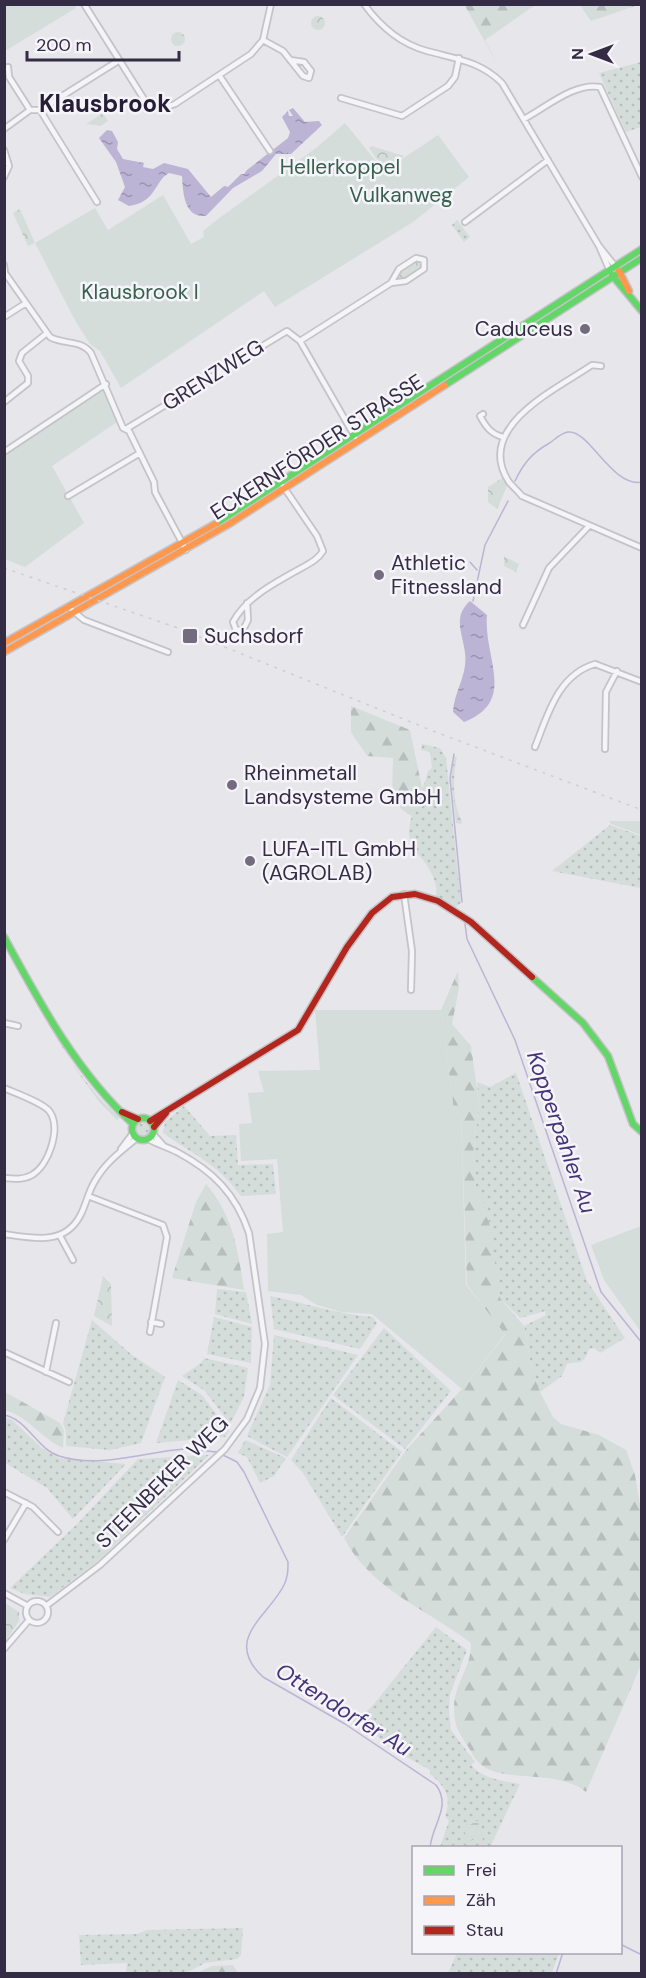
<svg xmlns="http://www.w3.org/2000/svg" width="646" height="1978" font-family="'DM Sans',sans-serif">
<defs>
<pattern id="grass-dots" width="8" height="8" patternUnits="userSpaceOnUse" patternTransform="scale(1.5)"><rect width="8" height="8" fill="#d4ddda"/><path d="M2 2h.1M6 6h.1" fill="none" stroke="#b7bebc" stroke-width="1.8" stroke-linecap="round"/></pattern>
<pattern id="forest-firs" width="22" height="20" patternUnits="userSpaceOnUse" patternTransform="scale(1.5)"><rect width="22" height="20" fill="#d4ddda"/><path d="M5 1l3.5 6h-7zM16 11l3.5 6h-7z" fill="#b7bebc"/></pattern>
<pattern id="wetland-marsh" width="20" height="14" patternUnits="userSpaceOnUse" patternTransform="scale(1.5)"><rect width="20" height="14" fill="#d4ddda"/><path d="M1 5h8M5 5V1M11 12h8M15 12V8" fill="none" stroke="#b7bebc"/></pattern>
<pattern id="park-crowns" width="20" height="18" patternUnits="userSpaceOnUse" patternTransform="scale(1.5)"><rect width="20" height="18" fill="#d4ddda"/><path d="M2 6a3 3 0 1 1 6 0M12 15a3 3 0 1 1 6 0" fill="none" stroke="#b7bebc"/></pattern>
<pattern id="water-ripples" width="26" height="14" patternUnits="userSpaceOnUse" patternTransform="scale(1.5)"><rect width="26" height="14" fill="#bcb4d5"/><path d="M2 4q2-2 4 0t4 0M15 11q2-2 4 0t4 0" fill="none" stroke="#9a93af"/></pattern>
</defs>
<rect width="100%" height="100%" fill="#e7e6ea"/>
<path fill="url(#grass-dots)" d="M641 62V127L626 132 599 73Z
M457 220 470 237 464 242 452 225Z
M422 744 440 748 446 758 461 903 456 907 435 897C442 885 423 855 412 850 412 844 409 839 409 832 410 810 423 792 428 771L432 768 430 752 421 750Z
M454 756 457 757C453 776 452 804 462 821L461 824 456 823 451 778Z
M610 825 641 836V888L552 871Z
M4 945C36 999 72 1079 120 1117L117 1120 100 1103 77 1071Z
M516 1073 587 1281 625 1338 600 1353 594 1348 589 1349C583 1367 580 1360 567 1364L562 1376 540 1392 530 1361 524 1326 546 1315 545 1311 520 1318 500 1298 476 1188 473 1155 479 1103 477 1082 490 1087Z
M184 1106 210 1136 236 1135 238 1165 273 1164 276 1194 241 1196C216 1162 195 1156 163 1133L165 1122Z
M135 1128a8 8 0 1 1 16 0a8 8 0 1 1-16 0Z
M217 1289 246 1292 252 1324 215 1314Z
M270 1296C305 1303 337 1314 373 1317L377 1323 360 1349 274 1329Z
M214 1317 252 1327 251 1363 207 1354Z
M92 1320 132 1355 165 1377 141 1443 110 1450 66 1446V1431L63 1423Z
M384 1328 451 1391 405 1449 333 1395Z
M274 1335 358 1355 287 1457 247 1436 270 1385Z
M204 1358 248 1368 244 1397 230 1424 205 1391 182 1376 201 1363Z
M178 1380 202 1395 229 1431 225 1437 156 1443Z
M331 1398 402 1452 342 1537 303 1473 291 1460Z
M4 1418 11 1419 43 1449 59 1458 126 1464 73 1519 47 1488 5 1463Z
M245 1440 286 1458 274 1476 260 1483 247 1457 238 1453Z
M209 1455 99 1560 50 1597 25 1594 10 1588 76 1525 138 1459Z
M436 1627 467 1650 450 1694 449 1710 451 1730 475 1762 471 1765C483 1779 503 1781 520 1784L490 1847H440L449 1821 445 1816C452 1797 445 1786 430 1774V1770L392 1749 364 1724 358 1725 348 1718 358 1712 363 1715 374 1704Z
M243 1928 241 1955 237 1959 205 1963 186 1973H126L127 1963 81 1965 79 1935 137 1934 147 1930Z
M457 1953V1952L559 1953 552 1973H448Z"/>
<path fill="url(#forest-firs)" d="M464 4H535V5L485 40 498 65Z
M641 4 591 21 580 5V4Z
M351 706 410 730 422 788 412 816C387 804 393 782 393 758L367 756 351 732Z
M609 821H641V835L611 824Z
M458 971 459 988 452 1024 471 1046 479 1103 473 1155 476 1188 487 1208 500 1298 524 1326 530 1361 540 1392 553 1417 561 1424 599 1435 626 1450 635 1475 641 1511V1665L586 1792C555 1767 502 1785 479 1763 475 1759 472 1753 469 1748 460 1735 454 1726 454 1710 453 1685 472 1667 471 1643 427 1609 371 1590 344 1538L407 1449 462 1389 505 1335 467 1285 461 1113 454 1112 441 1010Z
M206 1184C233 1215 238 1250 244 1290L172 1278 196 1202Z
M5 1392 60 1423 64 1431 63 1448C41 1438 29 1417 5 1410Z
M233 1965 238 1973H197L212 1966Z"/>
<path fill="url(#wetland-marsh)" d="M478 1820 483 1840H469L460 1824 470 1825Z"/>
<path fill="url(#park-crowns)" d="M311 23a7 7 0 1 1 14 0a7 7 0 1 1-14 0Z
M171 39a7 7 0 1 1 14 0a7 7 0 1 1-14 0Z
M103 113 108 121 101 126 86 124Z
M372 146 404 156 384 169 369 148Z
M20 209 35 243 28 246 13 213Z
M418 260 423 262V268L404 280H395L400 271Z
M504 477 507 486 497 509 488 502V487Z
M504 556 519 564 516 572 504 566Z
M103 1276 111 1284 112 1326 94 1316Z
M5 1603 19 1612V1621L5 1642Z"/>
<path fill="#d4ddda" d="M5 4H74L76 8 5 51Z
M345 123 384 171 438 135 469 177 413 222 275 307 264 291 121 388 100 351 90 344 76 322 35 243 95 208 108 230 163 195 191 244 204 237 203 231 218 219 316 148Z
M106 384 120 420 52 466 84 523 25 567 5 559 4 453Z
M315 1010H441L454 1112 461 1113 466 1285 505 1334 462 1389 372 1314 341 1312 317 1305 301 1295 268 1291 267 1234 283 1232 277 1159 241 1161 239 1124 252 1123 248 1093 264 1092 258 1071 320 1070Z
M641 1226V1332L604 1280 591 1245Z"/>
<path fill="url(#water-ripples)" d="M293 108 305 122 319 121 322 125 291 154H276L262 171 233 188 206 216C184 218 183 193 182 176L169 173C154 181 157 202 129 206L118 200 125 187 116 162 99 138 107 130 112 131 118 142 117 149 123 159 144 163 143 167 153 169 164 163 188 169 211 197 224 186 228 187 241 174H244L247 170 288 138 290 132 282 117 288 111 289 116H293L289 110Z
M470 601 487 615C483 657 518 701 464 722L453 712C454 691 468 675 465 653 463 634 452 617 470 601Z"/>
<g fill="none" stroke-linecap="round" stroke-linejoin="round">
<path stroke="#bcb4d5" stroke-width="1.5" d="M515 481C523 464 532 453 548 444 555 440 560 433 568 432 589 429 612 488 642 482
M470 562 477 570
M473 601 485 545 508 501
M454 754 450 778 462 902
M465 924 467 939 515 1040 601 1292 642 1343
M4 1415C27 1419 37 1449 59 1456 100 1469 144 1452 184 1449 195 1449 207 1451 217 1452
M221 1454 237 1462 244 1472 288 1562C288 1570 288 1577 284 1585 269 1616 222 1639 263 1677L345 1724 436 1785C452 1807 432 1824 430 1848
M620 1944 642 1955
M556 1974 563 1952"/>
<g stroke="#c4c3c8" stroke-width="8">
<path id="street" d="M84 4 147 104 161 109 175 104 251 54 263 40 271 4
M364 4C380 26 401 44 427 51 456 59 480 61 502 83L599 246 609 269
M263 40 283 51 303 76 309 78 311 71 304 62 290 60
M8 67 9 77 30 110
M219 75 270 151
M341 98 402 116 448 86 455 77 459 58
M40 110 97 202
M524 119C545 108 575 82 600 87L642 177
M4 129 30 110H40L118 61
M4 150 9 166 4 177
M465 222 548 160
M599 246 615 266
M4 265 5 273 50 337C64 345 80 339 91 353L123 428 129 431 154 482 155 492 186 550
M4 317 26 303
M300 341 391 283 406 281 424 269V260L416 258 399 269 391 283
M601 366 592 365C557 389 473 427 509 482 513 487 518 491 522 496L642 548
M4 402 28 383V376L19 361 22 353 47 333
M483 414 480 416C486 427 491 434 503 437
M126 429 287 331 300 341 355 437
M4 452 106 384
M68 496 140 453
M247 603 248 620 243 630H236L233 622C246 598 273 584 296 571 306 565 317 561 323 551L317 536 283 486
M72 610 84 620 168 652
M523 625 549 568 589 526
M535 747C548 714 558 675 595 664L642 682
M605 749 606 692 617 671
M404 894 412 951 411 990
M4 1023 18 1026
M4 1088C15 1093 44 1103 50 1112 61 1129 49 1165 32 1175 23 1180 14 1179 4 1178
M153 1134 163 1145
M121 1149 133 1133
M88 1196 163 1225 167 1237 150 1332
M4 1234C32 1238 64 1246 80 1216 86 1205 88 1192 95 1181 105 1163 121 1151 137 1138
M60 1236 73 1260
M151 1322 161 1324
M4 1352 69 1382
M46 1372 56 1323
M4 1492 33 1507 58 1532
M4 1540 26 1503
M4 1593 28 1606
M26 1612a11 11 0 1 1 22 0a11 11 0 1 1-22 0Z
M46 1606 100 1565 225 1449 247 1419 260 1388 265 1344 249 1233C236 1194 213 1171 177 1152 167 1147 157 1144 148 1139
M4 1649 29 1620"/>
</g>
<g stroke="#c4c3c8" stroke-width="9">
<path id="fast" d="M612 275 642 311
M445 385 642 258
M217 523 642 249
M4 937C41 1005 76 1071 133 1124
M532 977 583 1023 608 1056 633 1124 642 1132
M132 1129a11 11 0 1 1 22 0a11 11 0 1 1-22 0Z"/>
</g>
<g stroke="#c4c3c8" stroke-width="9">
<path id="slow" d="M619 271 629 291
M4 643 217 523
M4 652 229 524 445 385"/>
</g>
<g stroke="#c4c3c8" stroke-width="9">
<path id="jam" d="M122 1112 138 1119
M150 1121 298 1030 347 947 372 913 392 897 415 894 438 901 471 922 532 977
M154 1127 166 1113"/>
</g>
<use href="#street" stroke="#f5f5f7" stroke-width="4.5"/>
<use href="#fast" stroke="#63d668" stroke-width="6"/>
<use href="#slow" stroke="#ff974d" stroke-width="6"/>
<use href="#jam" stroke="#b3261e" stroke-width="6"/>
<path stroke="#cfced2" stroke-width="1.5" stroke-dasharray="3 6" stroke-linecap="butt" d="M4 568 175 627 433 731 642 810"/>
</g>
<g fill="#736c7f" stroke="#f5f4f9" stroke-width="2">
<circle cx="585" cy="329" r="6"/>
<circle cx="379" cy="575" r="6"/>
<rect x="182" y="628" width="16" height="16" rx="3"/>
<circle cx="232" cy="785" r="6"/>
<circle cx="250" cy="861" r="6"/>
</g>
<g text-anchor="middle" stroke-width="5" stroke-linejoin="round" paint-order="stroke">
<g font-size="21" fill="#38614d" stroke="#f5f4f9">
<text x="340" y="174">Hellerkoppel</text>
<text x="401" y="202">Vulkanweg</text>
<text x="140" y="299">Klausbrook I</text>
</g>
<g font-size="21" fill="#342b45" stroke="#f5f4f9" text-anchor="start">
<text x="573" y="336" text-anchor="end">Caduceus</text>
<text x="391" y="570">Athletic<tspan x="391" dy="24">Fitnessland</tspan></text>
<text x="204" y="643">Suchsdorf</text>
<text x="244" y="780">Rheinmetall<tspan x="244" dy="24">Landsysteme GmbH</tspan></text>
<text x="262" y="856">LUFA-ITL GmbH<tspan x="262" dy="24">(AGROLAB)</tspan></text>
</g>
<g font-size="21" fill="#342b45" stroke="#f5f4f9">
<text transform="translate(213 375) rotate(-32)" y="7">GRENZWEG</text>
<text transform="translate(317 447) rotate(-33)" y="7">ECKERNFÖRDER STRASSE</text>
<text transform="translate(162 1482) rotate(-45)" y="7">STEENBEKER WEG</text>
</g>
<g font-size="22" font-style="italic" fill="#46347a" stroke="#f5f4f9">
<text transform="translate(562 1132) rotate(71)" y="8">Kopperpahler Au</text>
<text transform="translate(344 1709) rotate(32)" y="8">Ottendorfer Au</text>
</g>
<g font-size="24" font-weight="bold" fill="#261d36" stroke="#f5f4f9">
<text x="105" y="112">Klausbrook</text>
</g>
</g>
<rect width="646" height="1978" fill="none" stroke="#342b45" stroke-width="12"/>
<rect x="412" y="1846" width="210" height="108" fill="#f5f4f9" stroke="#a8a4b1" stroke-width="1.5"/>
<rect x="424" y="1866" width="30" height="9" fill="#63d668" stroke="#a8a4b1" stroke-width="1.5"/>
<text x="466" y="1876" font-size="18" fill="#342b45">Frei</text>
<rect x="424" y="1896" width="30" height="9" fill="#ff974d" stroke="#a8a4b1" stroke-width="1.5"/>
<text x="466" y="1906" font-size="18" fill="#342b45">Zäh</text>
<rect x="424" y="1926" width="30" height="9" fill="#b3261e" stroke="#a8a4b1" stroke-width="1.5"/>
<text x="466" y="1936" font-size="18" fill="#342b45">Stau</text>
<g transform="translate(592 54) rotate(270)" stroke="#f5f4f9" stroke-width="4.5" paint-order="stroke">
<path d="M0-4.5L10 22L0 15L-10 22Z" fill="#342b45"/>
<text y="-9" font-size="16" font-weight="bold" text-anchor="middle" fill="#342b45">N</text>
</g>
<path d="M27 51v9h152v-9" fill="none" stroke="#342b45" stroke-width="3"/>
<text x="36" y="51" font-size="18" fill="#342b45" stroke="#f5f4f9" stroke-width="4.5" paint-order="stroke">200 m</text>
</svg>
